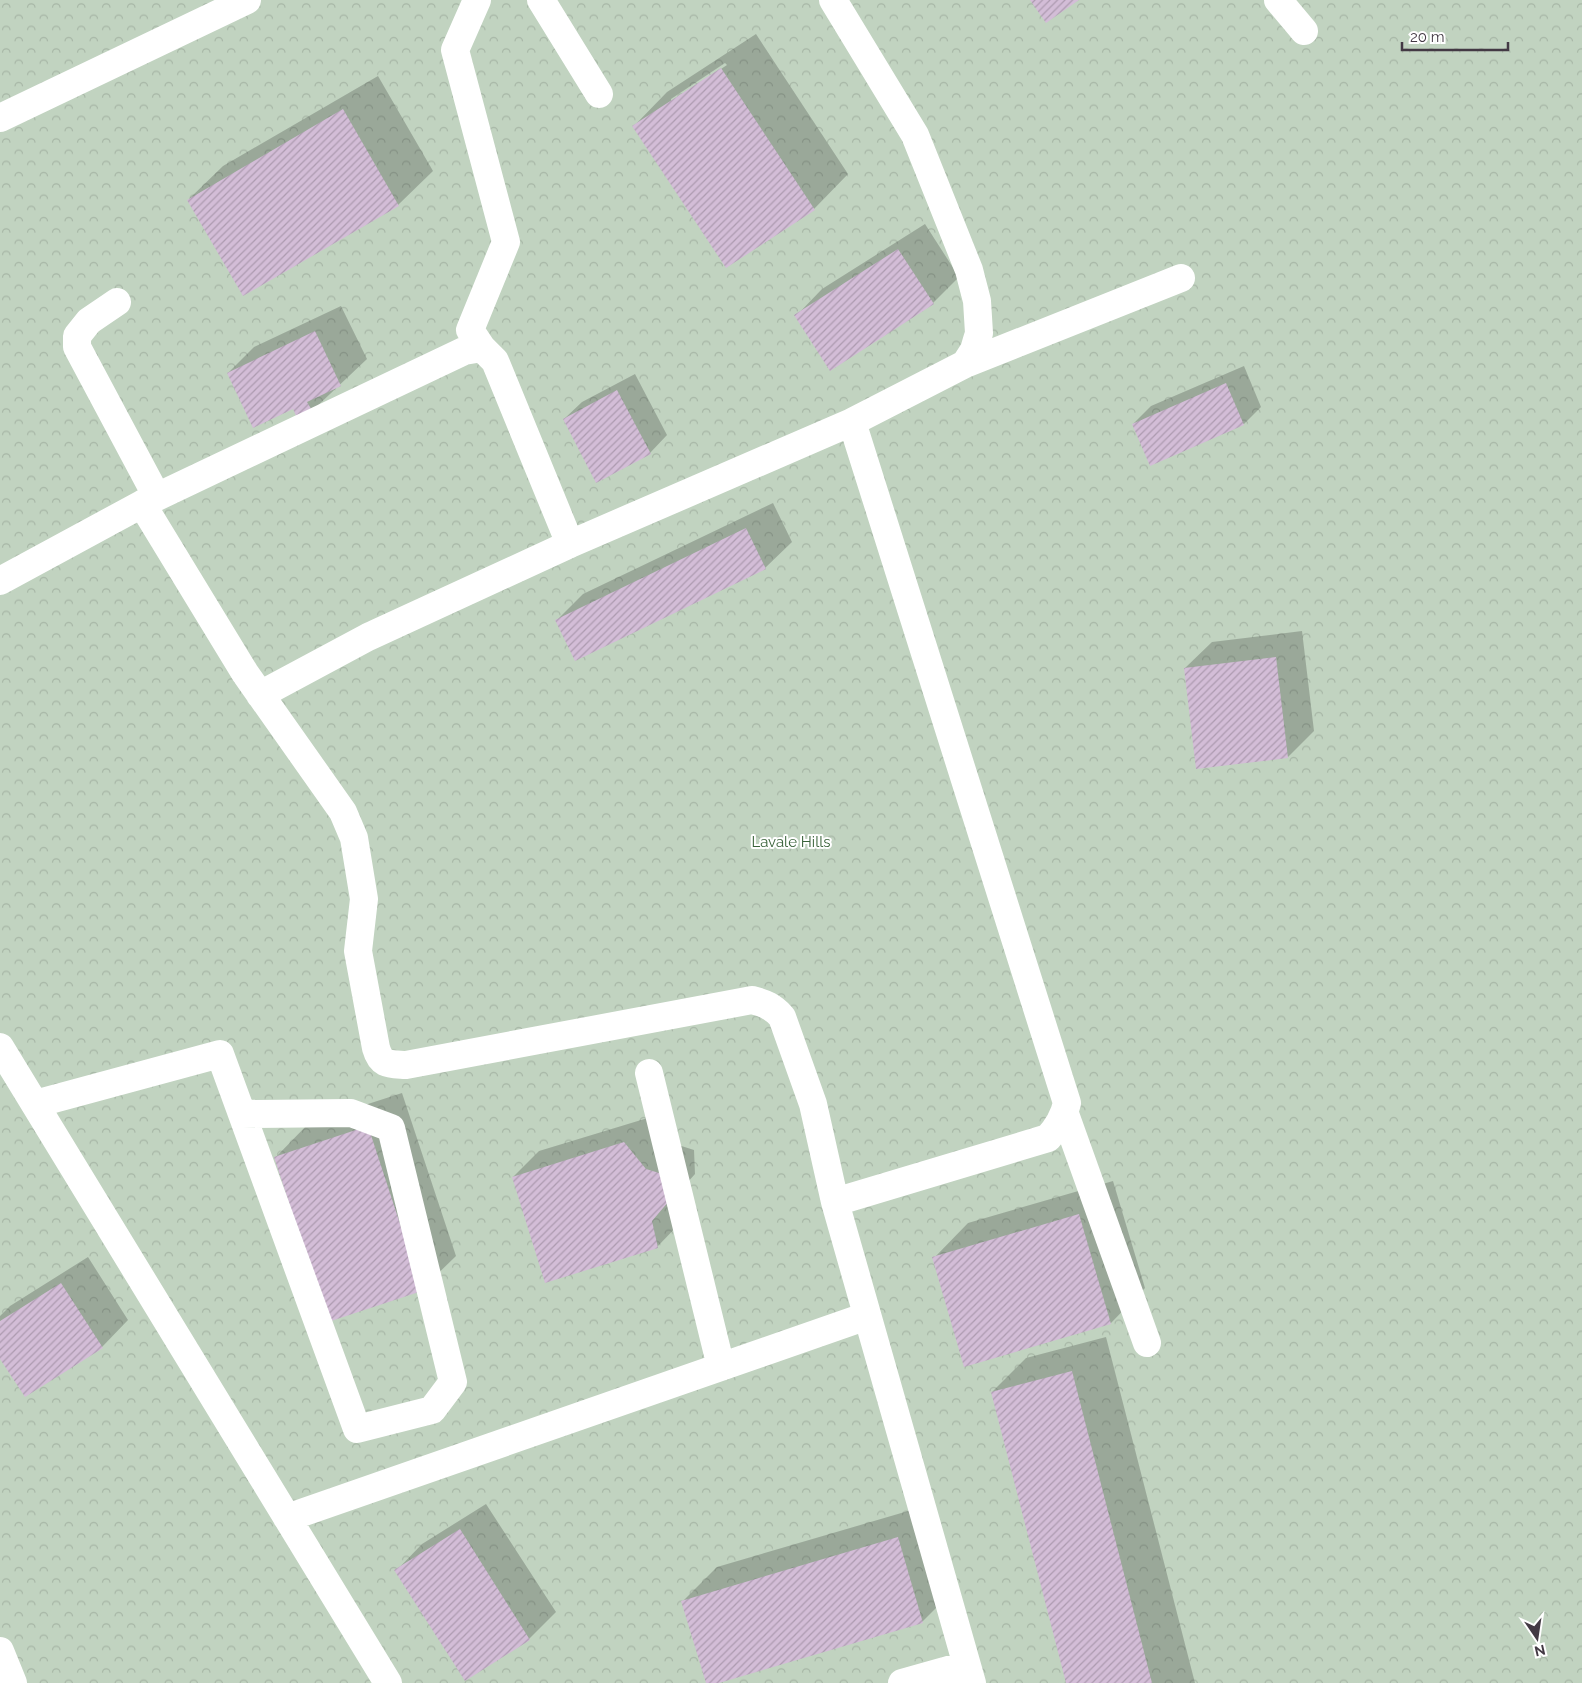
<svg xmlns="http://www.w3.org/2000/svg" width="1582" height="1683" font-family="Raleway,sans-serif">
<defs>
<pattern id="forest-crowns" width="20" height="18" patternUnits="userSpaceOnUse" patternTransform="scale(1.25)"><rect width="20" height="18" fill="#c1d3c0"/><path d="M2 6a3 3 0 1 1 6 0M12 15a3 3 0 1 1 6 0" fill="none" stroke="#a7b6a6"/></pattern>
<pattern id="building-hatch" width="6" height="6" patternUnits="userSpaceOnUse" patternTransform="scale(1.25)"><rect width="6" height="6" fill="#d3bdd7"/><path d="M-1 1l2-2M0 6l6-6M5 7l2-2" fill="none" stroke="#ad9bb0"/></pattern>
</defs>
<rect width="100%" height="100%" fill="#fceaff"/>
<path fill="url(#forest-crowns)" d="M0 0H1582V1683H0Z"/>
<path fill="#0003" fill-rule="evenodd" d="M756 34 848 174 814 209 633 127 667 92ZM725 63 727 65 671 102V99Z
M378 76 433 171 398 205 188 200 223 166Z
M925 224 959 277 933 303 796 316 822 289Z
M341 306 367 359 312 411 293 408 228 373 254 347Z
M1244 366 1261 407 1244 424H1133L1151 406Z
M635 374 667 435 650 453 564 419 582 402Z
M773 503 792 542 765 568 557 620 583 594Z
M1302 631 1314 731 1288 757 1185 668 1212 642Z
M402 1093 456 1256 421 1290 275 1158 309 1123Z
M651 1117 672 1143 694 1150 695 1174 678 1193 683 1220 657 1247 513 1177 539 1151Z
M1113 1181 1145 1288 1111 1323 965 1365 934 1258 968 1223Z
M88 1257 128 1320 102 1347 0 1357V1316L10 1306Z
M1106 1337 1195 1683H1067L992 1392 1026 1358Z
M486 1504 556 1612 529 1639 465 1680 396 1571 422 1544Z
M932 1504 956 1588 922 1622 715 1683H707L683 1601 717 1567Z"/>
<path fill="url(#building-hatch)" d="M1030 0H1079L1046 23Z
M721 68 815 210 726 268 632 126Z
M343 109 399 206 243 296 187 200Z
M898 249 934 304 830 371 794 315Z
M315 331 341 386 307 402 313 412 298 420 293 409 253 428 227 373Z
M1226 383 1244 425 1150 466 1132 424Z
M617 390 651 454 596 483 563 419Z
M746 528 766 569 575 661 555 620Z
M1276 657 1288 758 1196 769 1184 668Z
M368 1126 422 1291 328 1322 274 1157Z
M624 1142 646 1169 669 1176V1201L652 1221 658 1248 545 1283 512 1177Z
M1079 1214 1111 1324 964 1367 932 1257Z
M61 1283 103 1348 25 1397 0 1359V1321Z
M1072 1371 1152 1683H1066L991 1392Z
M460 1529 530 1640 465 1681 394 1570Z
M898 1537 923 1623 719 1683H706L681 1601Z"/>
<g fill="none" stroke-linecap="round" stroke-linejoin="round">
<path stroke="#fff" stroke-width="28" d="M477 0 455 50 506 242 470 330 482 348
M541 0 599 94
M833 0 915 135 969 270 977 301 979 333 974 350 965 364 852 422
M1278 0 1304 31
M0 118 247 0
M117 302 89 321 77 336V347L157 497
M965 364 1181 278
M142 504 245 673 343 812 354 838 364 899 358 951 376 1048C381 1066 390 1064 406 1065L752 1000C765 1003 773 1007 782 1017L813 1104 835 1202
M0 581 142 504 464 351 482 348 495 361 570 544 852 422 1067 1103C1064 1117 1058 1127 1048 1138L835 1202 972 1683
M260 695 368 637 570 544
M0 1047 388 1683
M649 1073 721 1367
M35 1104 220 1054 357 1429 432 1410 453 1382 391 1128 351 1113 242 1114
M1065 1114 1147 1343
M287 1518 867 1316
M0 1651 13 1683
M902 1683 966 1665"/>
</g>
<g text-anchor="middle" stroke-width="4" stroke-linejoin="round" paint-order="stroke">
<g font-size="15" fill="#396239" stroke="#fff">
<text x="791" y="847">Lavale Hills</text>
</g>
</g>
<g transform="translate(1537 1638) rotate(167)" stroke="#ffffff" stroke-width="4" paint-order="stroke">
<path d="M0-4L9 19L0 12L-9 19Z" fill="#433944"/>
<text y="-8" font-size="14" font-weight="bold" text-anchor="middle" fill="#433944">N</text>
</g>
<path d="M1402 42v8h106v-8" fill="none" stroke="#433944" stroke-width="2.5"/>
<text x="1410" y="42" font-size="15" fill="#433944" stroke="#ffffff" stroke-width="4" paint-order="stroke">20 m</text>
</svg>
